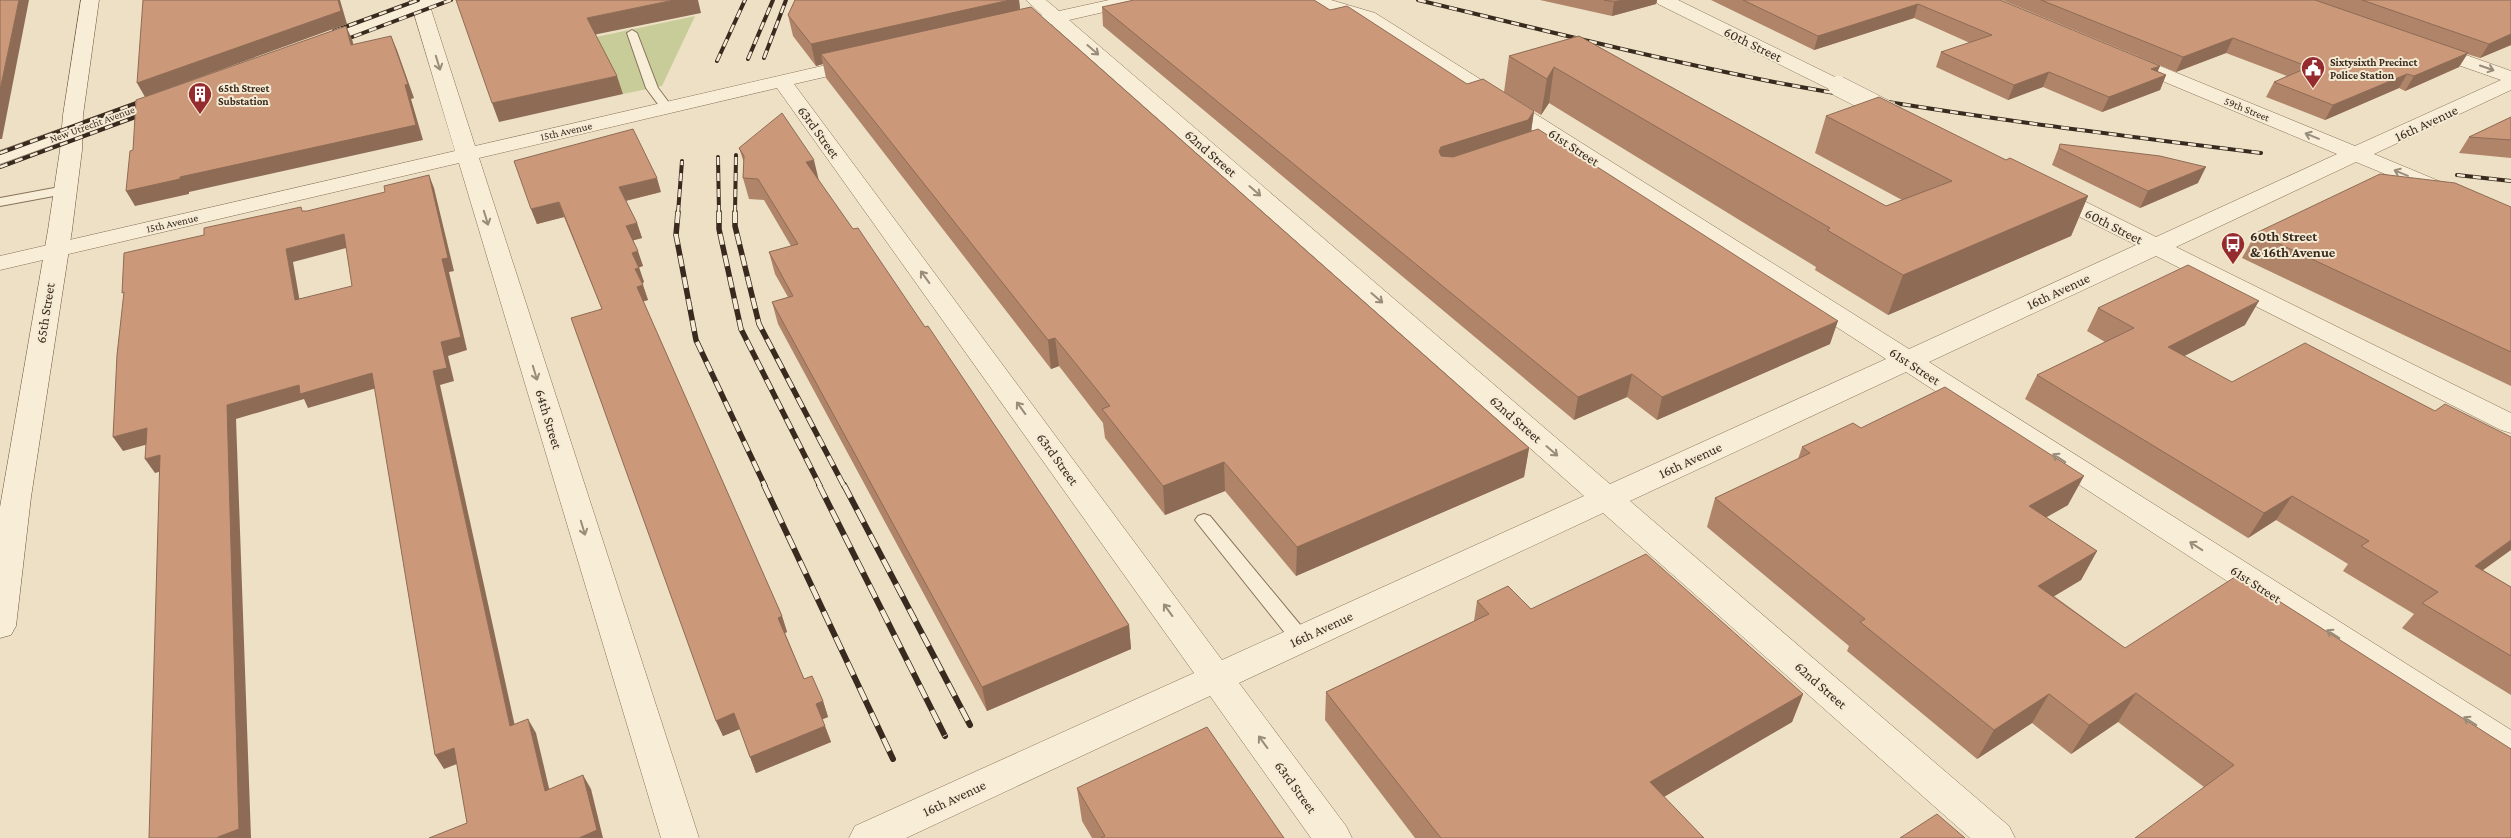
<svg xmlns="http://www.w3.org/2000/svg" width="2511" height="838" font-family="'Crimson Pro',serif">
<rect width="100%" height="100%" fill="#eee0c4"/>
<path fill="#c7cc98" d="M695 16 662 86 623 94 596 37Z"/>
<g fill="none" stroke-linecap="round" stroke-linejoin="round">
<g stroke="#88715a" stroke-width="2">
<path id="service" d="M632 30 637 33 658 88 673 108 671 111H663L646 88 627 33Z
M65 186 70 187 72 190 70 193 0 206V198Z
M1204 514 1210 516 1307 633 1310 638 1307 643 1300 645 1293 643 1198 524 1195 520 1198 516Z"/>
</g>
<g stroke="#88715a" stroke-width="1">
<path id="minor" d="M410 0H428L475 146 861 57 868 59 871 63 868 67 794 84 1222 660 1584 496 1051 24H1038L1035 20 1042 15 1026 0H1046L1059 11 1109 0H1142L1139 4 1069 20 1610 484 1886 359 1363 21 1306 4 1303 0H1331L1375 13 1909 349 2136 245 2040 197 2037 192 2040 187 2048 185 2056 187 2156 237 2337 154 2124 65 2122 61 2124 57H2138L2355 146 2501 80 2421 52 2419 48 2421 44H2435L2511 71V90L2374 154 2511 211V226L2356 162 2176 247 2511 413V433L2501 430 2156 256 1929 362 2511 730V763L2499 758 1906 372 1630 501 2009 826 2015 838H1970L1603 513 1239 683 1346 826 1352 838H1311L1210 696 906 838H849L855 826 1194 673 777 88 479 158 699 838H661L459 163 0 270V256L455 151Z
M1655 0H1678L1845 82 1848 86 1845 90H1831L1658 4Z"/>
</g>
<g stroke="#88715a" stroke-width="1">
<path id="tertiary" d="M421 0H447L444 4 320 49H306L304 45 306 41Z
M171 89 178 91 181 95 178 99 0 164V151Z"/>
</g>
<g stroke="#6a523e" stroke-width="1">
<path id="secondary" d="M81 0H99L83 115 82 150 72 230 31 497 16 626 11 635 0 638V507L48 230 60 150 63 115Z"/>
</g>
<use href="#service" fill="#f8edd7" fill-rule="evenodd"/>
<use href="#minor" fill="#f8edd7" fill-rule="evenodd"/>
<use href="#tertiary" fill="#f8edd7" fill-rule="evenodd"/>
<use href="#secondary" fill="#f8edd7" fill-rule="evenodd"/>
<g stroke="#382a1e" stroke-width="4">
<path id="rail-far2" d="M1418 0C1538 29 1658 59 1779 83 1939 113 2100 133 2261 153
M334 31 418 0
M339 42 451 0
M764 58 786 0
M748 59 773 0
M717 61 745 0
M0 153 148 99
M718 157 719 213
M0 167 149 112
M2457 175 2511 181
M678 213 682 161
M735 213 736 155"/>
</g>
<g stroke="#382a1e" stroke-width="5.5">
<path id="rail-far1" d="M678 212 676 235 696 340 765 486
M719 212V229L741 329 820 486
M735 212V226L759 324 844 486"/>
</g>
<g stroke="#382a1e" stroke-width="6">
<path id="rail" d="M764 485 893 759
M819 485 945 736
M844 485 970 725"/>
</g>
<use href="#rail-far2" stroke="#f5ead3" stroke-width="2.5" stroke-dasharray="8" stroke-linecap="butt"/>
<use href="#rail-far1" stroke="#f5ead3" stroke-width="4" stroke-dasharray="11" stroke-linecap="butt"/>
<use href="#rail" stroke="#f5ead3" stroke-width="4.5" stroke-dasharray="14" stroke-linecap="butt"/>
<g stroke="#88715a" stroke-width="21" stroke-linecap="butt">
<path id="minor-bridge" d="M1838 86 1897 116"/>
</g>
<use href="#minor-bridge" stroke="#f8edd7" stroke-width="20"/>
</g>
<path fill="#af8469" d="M795 0H1019L1020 9 1529 448 1524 477 1296 576 1225 491 1165 515 1105 438 1103 423 1059 366 1051 369 826 78 823 64 816 66 793 36 788 15Z
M1540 0H1657L1656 4 1612 16Z
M1711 0H2000L2166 75 2160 90 2102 112 2043 87 2008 100 1936 67 1941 52 1970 43 1914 18 1814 50Z
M2002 0H2511V45L2480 58 2467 54 2459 67 2405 91 2399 88 2325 120 2266 97 2274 82 2287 76 2226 53 2176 72Z
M1102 7 1330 10 1467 84 1534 111 1531 131 1830 344 1657 420 1627 397 1574 420 1103 26Z
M1579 36 1886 206 1902 200 1815 153 1826 116 2006 160 2088 196 2071 236 1888 315 1815 270 1816 267 1549 103 1541 115 1504 92 1509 56Z
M2511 117V158L2459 153 2469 137Z
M2060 144 2198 183 2140 208 2052 165Z
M739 148 819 181 1129 625 1131 649 987 711 778 324 772 302 788 297 775 274 769 252 791 246 764 200 749 199 743 178 744 163Z
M661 192 626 201 637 223 642 238 633 240 643 266 639 267 644 282 642 283 648 300 643 301 782 616 787 632 785 633 804 679 823 701 828 717 822 719 831 742 756 773 740 729 723 736 716 721 602 309 564 217 537 224 531 209Z
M2511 207V386L2242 258 2256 233Z
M2098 308 2245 325 2184 356 2483 570 2511 587V695L2402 628 2414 614 2343 571 2348 564 2276 520 2248 538 2025 399 2037 375 2105 342 2087 331Z
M1861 428 2068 505 2046 517 2097 551 2081 580 2054 596 2125 648 2511 749 2204 787 2118 722 2071 754 2032 723 1977 759 1847 651 1849 646 1707 527 1715 498 1798 459 1802 447Z
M1477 601 1531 609 1803 694 1792 722 1664 797 1704 838H1415L1325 720 1326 692 1474 621Z
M1077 788 1284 838H1092L1082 821Z"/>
<path fill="#8e6b55" d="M19 0H29L2 139H0V90Z
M338 0H340L347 24 145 97 137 83Z
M674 0H698L701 13 593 35 587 18Z
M1010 0H1019L1021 19 821 54 823 64 816 66 811 44Z
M1623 0H1657L1656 4 1612 16 1614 2Z
M1918 4 1914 18 1814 50 1818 36Z
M346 26 352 39 357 58 351 45Z
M2511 34V45L2480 58 2489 44Z
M391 36 397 50 414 98 411 99 423 140 189 192V194L135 206 126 191 180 177Z
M2233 38 2226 53 2176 72 2183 57Z
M2468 53 2459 67 2405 91 2414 76Z
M2160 66 2154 80 2166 75 2160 90 2102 112 2109 97 2151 69Z
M1554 67 1549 103 1541 115 1547 79Z
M2049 72 2043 87 2008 100 2014 85Z
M2407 74 2399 88 2325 120 2333 105Z
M617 76 623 94 499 122 492 103Z
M1534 111 1531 132 1439 168V151L1441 147Z
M814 160 819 181 811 183 806 162Z
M2206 167 2198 183 2140 208 2148 191Z
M429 175 434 188 454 271 449 272 467 350 448 356 454 381 440 385 518 740 510 726 433 371 441 342Z
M657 178 661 192 624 201 619 187Z
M2088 196 2071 236 1888 315 1903 275Z
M559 202 564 217 537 224 531 209Z
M637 223 642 238 631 241 626 226Z
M344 234 350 247 293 262 302 314 295 300 286 249Z
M638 251 643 266 637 268 632 253Z
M639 268 644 282 641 284 635 269Z
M643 285 648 300 642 302 637 287Z
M2259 301 2245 325 2155 371 2168 347Z
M1838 321 1830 344 1657 420 1662 397Z
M1055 338 1059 366 1051 369 1048 340Z
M372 373 380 387 308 408 304 399 236 419 251 838H218L227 405 299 385Z
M1632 374 1627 397 1574 420 1578 397Z
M147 428 156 442 123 451 113 437Z
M1529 448 1524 477 1296 576 1297 547Z
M160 455 170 469 155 473 145 459Z
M1224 462 1225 491 1165 515 1163 486Z
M2084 476 2068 505 2015 535 2029 506Z
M2292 496 2276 520 2248 538 2264 513Z
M2511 540V550L2454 591 2475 566Z
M2097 551 2081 580 2023 615 2038 586Z
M782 616 787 632 783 634 778 618Z
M1129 625 1131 649 987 711 982 687Z
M2136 693 2118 722 2071 754 2089 725Z
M1803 694 1792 722 1641 810 1650 782Z
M2049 694 2032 723 1977 759 1994 730Z
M823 701 828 717 821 720 816 704Z
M734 713 740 729 723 736 716 721Z
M528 719 536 733 553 805 545 791Z
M825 726 831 742 756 773 750 757Z
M454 748 462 762 444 769 435 755Z
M583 775 591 789 603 838H579Z"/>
<path fill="#cb997a" stroke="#8e6b55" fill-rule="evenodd" d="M0 0H19L0 90Z
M143 0H338L341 11 137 83Z
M456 0H674L587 18 617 76 492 103Z
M795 0H1010L811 44 788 15Z
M1134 0H1314L1330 10 1347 6 1467 84 1483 79 1534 111 1528 120 1441 147 1439 151 1441 156 1453 157 1538 129 1838 321 1662 397 1632 374 1578 397 1102 7Z
M1604 0H1623L1614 2Z
M1743 0H2000L2160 66 2151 69 2166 75 2109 97 2049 72 2014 85 1941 52 1992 35 1918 4 1818 36Z
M2041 0H2315L2468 53 2414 76 2407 74 2333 105 2274 82 2309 67 2233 38 2183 57Z
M2362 0H2511V34L2489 44Z
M1031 7 1529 448 1297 547 1224 462 1163 486 1102 409 1110 406 1055 338 1048 340 821 54Z
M346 26 351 45 391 36 408 84 405 85 416 125 180 177V179L126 191 130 151 133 150 136 100Z
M1579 36 1886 206 1952 181 1826 116 1879 97 2006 160 2010 158 2088 196 1903 275 1827 230 1830 228 1554 67 1547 79 1509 56Z
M782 113 814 160 806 162 853 229 858 228 925 327 928 326 1129 625 982 687 772 302 793 296 769 252 798 244 758 179 743 178 744 156 739 148Z
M2511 117V140L2469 137Z
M633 129 657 178 619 187 637 223 626 226 638 251 632 253 639 268 635 269 643 285 637 287 782 616 778 618 804 679 812 676 823 701 816 704 825 726 750 757 734 713 716 721 571 318 602 309 559 202 531 209 514 161Z
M2060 144 2160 156 2206 167 2148 191 2059 148Z
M2380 174 2455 183 2511 207V352L2256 233Z
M429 175 448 258 442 259 461 337 441 342 447 368 433 371 510 726 528 719 545 791 583 775 597 830 579 838H429L467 823 454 748 435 755 372 373 300 394 299 385 227 405 239 829 218 837V838H149L160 455 145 459 147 428 113 437 117 355 124 292 122 293 124 253 204 235V228L301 207 302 211H307L385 192 384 186ZM344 234 352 286 295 300 286 249Z
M2188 265 2259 301 2168 347 2232 382 2305 343 2435 411 2445 404 2511 437V540L2475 566 2511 587V656L2422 603 2438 592 2361 546 2369 541 2292 496 2264 513 2037 375 2134 328 2098 308Z
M1945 387 2084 476 2029 506 2097 551 2038 586 2125 648 2238 575 2511 749V838H2135L2234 765 2136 693 2089 725 2049 694 1994 730 1860 622 1865 619 1715 498 1810 453 1802 447 1853 423 1861 428Z
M1646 554 1803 694 1650 782 1704 838H1441L1326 692 1489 614 1477 601 1508 586 1531 609Z
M1207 727 1284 838H1101L1105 836 1077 788Z
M1937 814 1965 838H1900Z"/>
<defs><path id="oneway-shaft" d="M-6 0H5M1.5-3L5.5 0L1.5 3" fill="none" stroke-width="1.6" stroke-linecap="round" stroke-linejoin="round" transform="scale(1.25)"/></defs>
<g stroke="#988c7a">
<use href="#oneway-shaft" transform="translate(1093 50) rotate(41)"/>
<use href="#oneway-shaft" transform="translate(438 63) rotate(73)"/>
<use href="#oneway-shaft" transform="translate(2487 68) rotate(19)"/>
<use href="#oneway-shaft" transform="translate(2312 136) rotate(-158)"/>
<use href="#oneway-shaft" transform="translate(2401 173) rotate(-157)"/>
<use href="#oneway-shaft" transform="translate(1255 191) rotate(41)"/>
<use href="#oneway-shaft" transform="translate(486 218) rotate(73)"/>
<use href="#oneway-shaft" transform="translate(925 277) rotate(-126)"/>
<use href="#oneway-shaft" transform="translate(1377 298) rotate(41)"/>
<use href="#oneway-shaft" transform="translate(535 373) rotate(73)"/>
<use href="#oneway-shaft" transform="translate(1021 408) rotate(-126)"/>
<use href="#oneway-shaft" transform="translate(1552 451) rotate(41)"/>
<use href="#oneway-shaft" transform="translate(2059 458) rotate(-147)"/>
<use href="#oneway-shaft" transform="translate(583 528) rotate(73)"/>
<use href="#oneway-shaft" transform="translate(2196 546) rotate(-147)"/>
<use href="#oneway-shaft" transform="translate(1168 610) rotate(-126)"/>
<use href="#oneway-shaft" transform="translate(2333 634) rotate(-147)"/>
<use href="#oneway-shaft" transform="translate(2470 721) rotate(-147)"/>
<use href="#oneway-shaft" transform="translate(1263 742) rotate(-126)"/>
</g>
<defs>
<g id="civic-pin" transform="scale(1.25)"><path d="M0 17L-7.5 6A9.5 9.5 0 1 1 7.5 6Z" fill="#962b2f" stroke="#f5ead3"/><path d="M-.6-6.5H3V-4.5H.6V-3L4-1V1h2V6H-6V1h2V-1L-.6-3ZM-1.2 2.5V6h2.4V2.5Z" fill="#fff"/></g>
<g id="building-pin" transform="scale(1.25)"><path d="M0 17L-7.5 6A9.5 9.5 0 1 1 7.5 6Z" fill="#962b2f" stroke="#f5ead3"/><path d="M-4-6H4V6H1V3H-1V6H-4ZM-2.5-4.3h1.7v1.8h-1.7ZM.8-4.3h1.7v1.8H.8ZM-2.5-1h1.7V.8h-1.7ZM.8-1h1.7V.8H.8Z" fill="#fff"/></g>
<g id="bus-pin" transform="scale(1.25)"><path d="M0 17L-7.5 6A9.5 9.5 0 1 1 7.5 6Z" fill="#962b2f" stroke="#f5ead3"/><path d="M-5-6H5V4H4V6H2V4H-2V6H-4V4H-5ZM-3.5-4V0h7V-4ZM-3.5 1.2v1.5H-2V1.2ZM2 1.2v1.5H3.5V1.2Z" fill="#fff"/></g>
</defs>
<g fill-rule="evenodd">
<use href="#civic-pin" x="2313" y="68"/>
<use href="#building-pin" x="200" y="94"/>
<use href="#bus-pin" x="2233" y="244"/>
</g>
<g text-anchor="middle" stroke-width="4" stroke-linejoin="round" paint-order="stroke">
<g font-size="11" font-weight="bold" fill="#382a1e" stroke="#f5ead3" text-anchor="start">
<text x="2330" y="66">Sixtysixth Precinct<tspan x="2330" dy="13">Police Station</tspan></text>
<text x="218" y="92">65th Street<tspan x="218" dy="13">Substation</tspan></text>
</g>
<g font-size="11" fill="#382a1e" stroke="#f5ead3">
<text transform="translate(2247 109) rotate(22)" y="4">59th Street</text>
<text transform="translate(92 124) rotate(-20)" y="4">New Utrecht Avenue</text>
<text transform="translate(566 131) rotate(-13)" y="4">15th Avenue</text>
<text transform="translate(172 223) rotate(-13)" y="4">15th Avenue</text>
</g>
<g font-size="14" fill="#382a1e" stroke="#f5ead3">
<text transform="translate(1753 44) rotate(26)" y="5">60th Street</text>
<text transform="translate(2426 123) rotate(-25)" y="5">16th Avenue</text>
<text transform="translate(819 132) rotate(54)" y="5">63rd Street</text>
<text transform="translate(1574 147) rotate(33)" y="5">61st Street</text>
<text transform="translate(1211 153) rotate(41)" y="5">62nd Street</text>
<text transform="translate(2114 226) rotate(27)" y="5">60th Street</text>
<text transform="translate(2058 291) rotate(-25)" y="5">16th Avenue</text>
<text transform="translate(45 313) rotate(-81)" y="5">65th Street</text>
<text transform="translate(1915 366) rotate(33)" y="5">61st Street</text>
<text transform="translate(549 419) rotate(73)" y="5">64th Street</text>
<text transform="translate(1516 419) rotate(41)" y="5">62nd Street</text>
<text transform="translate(1058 459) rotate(54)" y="5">63rd Street</text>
<text transform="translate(1690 460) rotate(-25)" y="5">16th Avenue</text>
<text transform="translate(2256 584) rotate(33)" y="5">61st Street</text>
<text transform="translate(1321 629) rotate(-25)" y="5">16th Avenue</text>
<text transform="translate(1821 685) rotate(41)" y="5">62nd Street</text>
<text transform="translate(1296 787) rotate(54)" y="5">63rd Street</text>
<text transform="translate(954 798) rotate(-25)" y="5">16th Avenue</text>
</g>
<g font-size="14" font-weight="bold" fill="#382a1e" stroke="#f5ead3" text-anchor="start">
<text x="2250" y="241">60th Street<tspan x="2250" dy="16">&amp; 16th Avenue</tspan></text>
</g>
</g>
</svg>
